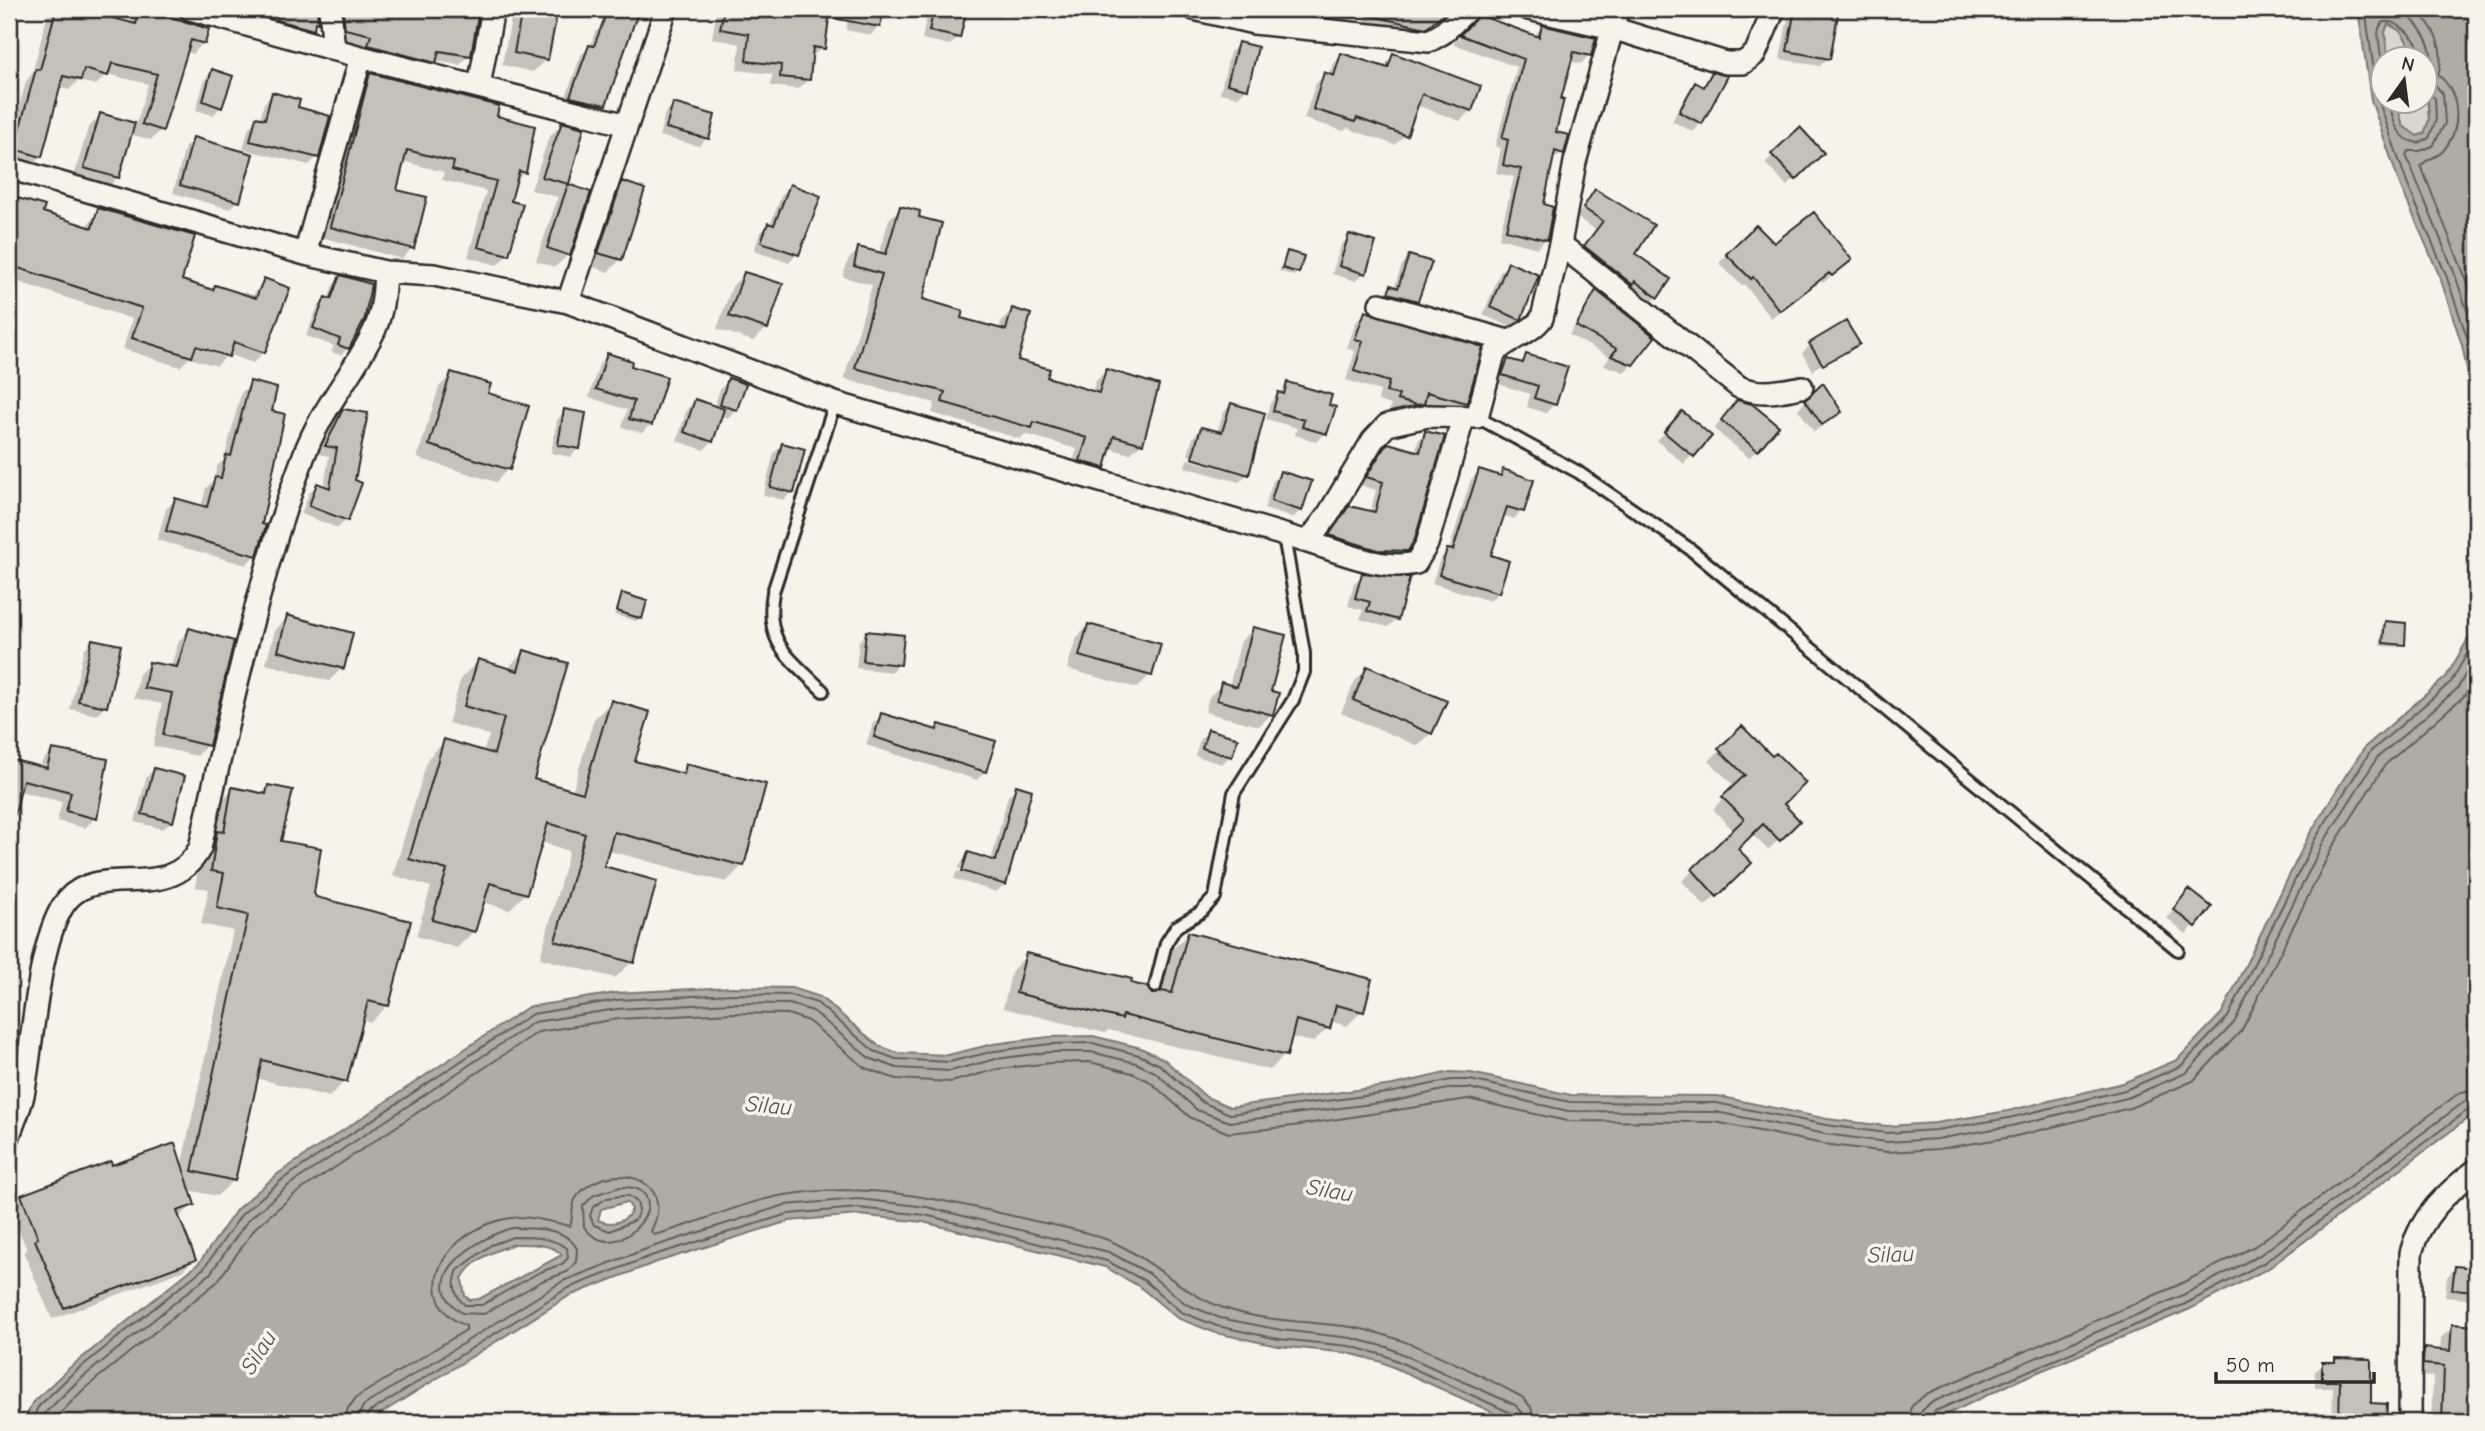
<svg xmlns="http://www.w3.org/2000/svg" width="2485" height="1431" font-family="'Comic Neue',sans-serif">
<rect width="100%" height="100%" fill="#f7f3e8"/>
<filter id="ink" filterUnits="userSpaceOnUse"><feTurbulence type="fractalNoise" baseFrequency=".0143" numOctaves="2"/><feDisplacementMap in="SourceGraphic" scale="14" xChannelSelector="R" yChannelSelector="G"/><feConvolveMatrix kernelMatrix="1 2 1 2 8 2 1 2 1" color-interpolation-filters="sRGB"/></filter>
<g filter="url(#ink)">
<path fill="#dad6cc" stroke="#82807c" stroke-width="2" d="M2388 24 2401 31 2417 59H2388L2385 32Z
M2426 87 2429 120 2424 134 2416 136 2403 126 2396 102H2426Z"/>
<path fill="#afaca4" stroke="#7a7874" stroke-width="2" fill-rule="evenodd" d="M2358 9H2476V415L2462 345 2440 277 2400 185 2371 100ZM2388 24 2401 31 2417 59 2426 60 2429 120 2424 134 2417 136 2403 126 2396 102H2384V60L2388 59 2385 32Z
M2476 616V1112L2269 1268 2188 1310 2019 1380 1931 1422H1514L1382 1362 1348 1353 1278 1346 1216 1333 1177 1318 1140 1287 1105 1267 923 1222 858 1215 789 1221 654 1263 569 1296 367 1422H24L32 1403 67 1370 199 1263 237 1209 279 1173 528 1007 616 993 732 987 792 988 820 997 879 1046 898 1053 948 1055 993 1044 1049 1037 1093 1036 1141 1048 1164 1059 1206 1097 1230 1107 1393 1085 1450 1072 1471 1073 1571 1095 1717 1096 1827 1119 1887 1126 1935 1123 2008 1111 2123 1083 2177 1060 2222 1013 2309 835 2346 775 2365 747 2446 677 2471 634ZM627 1202 632 1209C627 1223 609 1226 598 1220L601 1209ZM514 1244C529 1244 552 1243 562 1255L479 1299 470 1300 465 1296 462 1279C470 1260 496 1250 514 1244Z"/>
<path fill="#0003" fill-rule="evenodd" d="M49 9H97L96 15 130 24 138 9H160L158 15 203 43 193 54 185 51 161 130 151 140 130 134 118 177 105 190 73 180 88 128 101 115 136 125 148 84 107 74 96 85 78 81 69 90 58 87 41 156 30 166 9 161V145L26 81 32 74Z
M228 9H302L301 26 288 39 227 22Z
M339 9 457 11 469 55 460 65 435 61 425 72 360 55 362 45 336 38Z
M513 9H556L546 59 533 72 502 65Z
M612 9H647L636 25 632 24 604 104 596 113 563 105 581 55 590 47 595 32 606 25Z
M717 9H752L827 20 823 48 810 57 808 80 798 89 771 86 772 74 737 70 740 44 712 38Z
M850 9H882L879 26 871 35 846 30Z
M928 9H965L959 37 950 45 922 39Z
M1369 9H1449L1416 35 1365 25Z
M1468 9H1498L1494 22 1533 37 1542 27 1589 55 1581 64 1570 61 1559 100 1554 133 1562 153 1551 160 1542 206 1546 239 1537 248 1499 238 1514 177 1496 173 1501 148 1495 146 1517 67 1453 44 1473 22V14Z
M1707 9H1721L1715 14Z
M1829 9 1837 10 1828 58 1820 66 1780 59 1788 18 1799 9Z
M1239 44 1256 48 1246 89 1238 97 1220 93 1230 52Z
M1342 55 1382 68 1394 55 1471 110 1460 121 1416 105 1405 135 1395 145 1347 128 1344 131 1304 119 1315 85 1325 74 1328 76 1332 66Z
M213 71 221 107 213 115 196 110 205 79Z
M1712 74 1701 123 1693 132 1672 121 1687 93 1695 85 1701 88Z
M371 75 495 117 525 172 514 182 509 202 508 254 497 265 468 257 486 191 442 180 444 172 402 161 395 191 412 248 402 259 321 237 360 85Z
M273 94 296 108 317 157 309 165 243 149 249 127 260 119 264 103Z
M673 105 707 138 699 146 659 136 665 113Z
M562 124 566 186 589 193 568 255 555 267 536 261 558 197 531 190 549 137Z
M1800 129 1822 153 1787 186 1765 163Z
M194 139 238 201 230 209 173 193 185 147Z
M623 183 621 259 608 272 587 265 610 196Z
M791 186 797 254 789 263 754 251 760 233 770 225 782 194Z
M1595 191 1656 297 1648 305 1577 255 1596 230 1576 217Z
M9 196 43 208 41 213 85 228 99 210 180 281 211 291 215 287 251 298 264 280V352L253 363 228 354 217 366 189 358 180 367 123 349 132 319 9 279ZM188 342 224 353V357L187 345Z
M901 208 921 301 959 319 999 330 1001 321 1012 310 1016 361 1045 378 1092 392 1095 382 1106 371 1142 443 1130 454 1108 448 1103 467 1092 478 1070 472 1077 449 1025 434 1020 439 932 413 935 403 844 379 872 285 843 277 848 260 859 249 879 254 889 219Z
M1756 227 1774 245 1850 260 1823 283 1820 280 1771 318 1744 284 1742 286 1719 263Z
M1350 236 1364 273 1356 281 1332 274 1341 245Z
M1288 253 1298 272 1294 276 1279 271Z
M1410 257 1417 301 1409 309 1383 295 1394 288 1402 265Z
M1508 264 1520 319 1511 327 1483 315 1500 272Z
M744 274 766 328 753 341 717 329 732 286Z
M341 277 348 348 341 355 331 352 334 346 306 336 318 306 328 300 333 285Z
M1596 292 1632 364 1624 372 1604 365 1610 357 1569 335Z
M1365 313 1466 402 1456 411 1422 402 1412 413 1405 414 1389 410 1391 405 1378 401 1380 391 1346 380 1355 351 1347 348 1356 322Z
M1857 343 1850 351V347L1815 368 1814 372 1802 353 1811 344Z
M608 355 650 424 642 433 622 427 627 410 589 397 599 364Z
M1527 356 1554 404 1546 413 1527 407 1530 394 1495 383 1498 371 1506 363 1518 364Z
M452 374 486 394 508 469 496 482 417 458 439 387Z
M729 380 736 409 728 418 720 415 712 441 704 450 677 441 687 409 695 401 714 407 720 389Z
M251 383 270 412 279 444 255 555 246 565 157 540 166 509 175 500 201 507 206 488 214 480 217 466 224 460 241 393Z
M1288 384 1325 433 1317 442 1295 435 1297 428 1266 419 1270 403Z
M1822 385 1840 412 1814 432 1798 409Z
M1231 405 1247 474 1239 482 1185 467 1187 459 1244 475V472L1188 455 1193 437 1201 429 1217 433 1223 413Z
M343 410 346 520 338 528 301 514 309 493 318 485 324 487 329 456 318 454 335 419Z
M565 411 579 448 570 457 551 453 557 420Z
M1729 411 1757 450 1749 458 1714 429Z
M1674 422 1709 436 1684 464 1657 441Z
M1426 433 1406 550 1398 558 1323 543 1349 508 1370 513 1376 490 1360 485 1376 458 1389 445 1415 453 1418 441Z
M782 445 792 492 784 500 763 495 774 453Z
M1480 471 1498 477 1503 471 1522 511 1514 519 1502 515 1489 556 1498 593 1490 601 1432 583 1440 559 1449 550 1471 479Z
M1281 473 1301 510 1293 518 1264 509 1273 481Z
M1363 575 1397 619 1388 627 1360 619 1363 610 1348 606 1354 583Z
M623 595 640 618 636 621 614 615Z
M288 617 342 668 329 681 266 664 275 630Z
M2385 623 2403 644 2399 647 2380 646 2382 627Z
M1088 626 1150 675 1137 688 1067 669 1076 638Z
M1254 628 1272 714 1259 726 1205 712 1209 697 1222 684 1229 686 1241 641Z
M189 630 207 745 197 756 153 746 162 704 134 698 139 674 149 664 170 668 179 641Z
M867 633 899 664 891 672 856 668 859 641Z
M92 641 105 706 97 715 70 709 84 649Z
M524 652 532 780 572 792 594 719 611 702 633 762 678 774 687 765 743 865 726 882 606 850 601 867 632 962 615 978 540 958 569 851 541 842 526 893 509 910 483 902 474 931 457 948 416 936 431 887 393 875 428 758 445 741 483 753 489 735 448 723 461 678 478 661 508 668Z
M1368 668 1431 733 1418 746 1341 713 1355 681Z
M882 715 934 731 940 726 985 771 977 780 866 745 873 723Z
M1742 728 1782 804 1798 821 1768 850 1751 833 1736 849 1750 863 1705 906 1682 881 1734 831 1713 809 1735 787 1709 761Z
M1209 731 1230 756 1222 764 1195 756 1200 739Z
M53 750 95 818 85 828 57 821 62 802 19 791 16 800 9 808V761L40 769 42 761Z
M154 769 172 821 163 829 135 822 146 778Z
M269 787 279 843 388 1005 371 1022 361 1019 345 1081 329 1097 256 1078 234 1180 217 1196 188 1190 193 1205 178 1218 194 1259 182 1271 52 1319 24 1253 27 1250 10 1209 22 1197 111 1167H181L233 931 201 924 209 889 195 887 202 849 217 805 233 789 261 794Z
M1017 787 1005 884 996 892 954 879 957 871 1002 885V882L958 868 968 854 991 861 1008 796Z
M2181 900 2209 908 2186 934 2167 918Z
M1188 934 1362 1011 1347 1026 1330 1021 1328 1028 1313 1042 1290 1037 1285 1055 1270 1070 1109 1030 1105 1033 1003 1008 1012 970 1027 955 1129 984 1152 997 1162 992 1173 949Z
M2455 1268 2476 1270V1300L2445 1297 2447 1277Z
M2453 1326 2476 1328V1422H2431L2433 1377 2413 1375V1362L2424 1350 2440 1352 2441 1338Z
M2336 1360 2369 1405 2385 1406 2384 1422H2332L2333 1388H2315V1371L2323 1364H2332Z"/>
<g fill="none" stroke-linecap="round" stroke-linejoin="round">
<path stroke="#605f5b" stroke-width="2" d="M2365 9 2378 99 2407 183 2446 275 2469 343 2476 379
M2392 9C2413 12 2431 40 2432 60L2426 71
M2415 9C2435 26 2446 50 2438 75 2460 92 2463 128 2443 151 2437 158 2426 158 2421 166L2476 304
M2384 64C2380 57 2380 50 2379 42 2372 0 2420 32 2423 60
M2426 84 2436 86 2443 94 2445 123 2433 146 2420 151H2409L2406 155 2454 272 2476 337
M2390 102C2392 120 2397 140 2418 143L2429 138 2436 120 2435 98 2426 93
M620 1187C685 1184 620 1275 584 1227L583 1206 594 1195Z
M620 1196H629L637 1202 639 1210 635 1220 610 1231 594 1225 590 1216 593 1207 607 1198Z
M512 1228C533 1228 566 1227 577 1249L576 1262 567 1272 542 1281 484 1314 462 1313C412 1278 479 1237 512 1228Z
M513 1237C532 1237 551 1237 567 1248L568 1258 562 1264 538 1273 482 1305H465C454 1296 452 1282 458 1270L491 1245Z
M31 1422 38 1407 71 1375 204 1268 242 1214 283 1179 532 1014 617 1000 732 994 790 995 817 1003 874 1051 896 1059 949 1062 995 1051 1050 1044 1092 1043 1139 1055 1160 1065 1202 1102 1230 1114 1394 1092 1451 1080H1470L1570 1102 1716 1103 1826 1125 1887 1133 1936 1130 2009 1118 2125 1090 2181 1066 2228 1017 2315 839 2370 752 2451 682 2476 638
M41 1422 46 1412 77 1382 210 1274 248 1220 289 1185 534 1022 617 1009 732 1003 789 1004 813 1011 869 1058 897 1068 950 1071 996 1059 1050 1052H1091L1136 1063 1155 1072 1197 1110 1230 1122 1395 1101 1452 1088H1469L1568 1111 1716 1112 1825 1134 1887 1142 1937 1139 2011 1126 2127 1098 2186 1073 2234 1023 2323 843 2377 758 2457 689 2476 656
M52 1422 84 1389 217 1282 256 1227 295 1194 538 1032 618 1019 732 1013 788 1014 808 1021 865 1068 896 1079 951 1082 998 1069 1051 1063 1090 1062 1132 1073 1149 1081 1191 1118 1229 1133 1293 1126 1468 1099 1567 1121 1715 1122 1823 1144 1887 1152 1938 1149 2012 1137 2130 1108 2193 1081 2242 1030 2332 848 2385 765 2464 696 2476 677
M345 1422 348 1408 357 1397 466 1330V1326C453 1321 444 1314 439 1301 424 1259 472 1223 511 1218 531 1215 550 1222 570 1226 574 1216 570 1205 578 1195 608 1159 679 1176 651 1231L654 1235C698 1224 741 1202 785 1195 868 1181 946 1200 1026 1219 1055 1226 1090 1231 1117 1244 1155 1262 1182 1293 1221 1307 1262 1322 1308 1321 1351 1327 1406 1336 1473 1371 1522 1397L1531 1407 1534 1422
M356 1422 363 1406 563 1281 649 1248 785 1205 858 1199 927 1207 1109 1252 1148 1273 1186 1304 1220 1318 1281 1330 1351 1338 1387 1347 1515 1405 1522 1412 1524 1422
M365 1422 368 1413 566 1289 651 1256 788 1214 858 1208 925 1215 1107 1261 1145 1281 1181 1312 1217 1326 1279 1339 1349 1346 1384 1355 1511 1413 1515 1422
M1908 1422 1912 1406 1926 1394 2176 1286 2255 1246 2459 1093 2476 1088
M1919 1422 1921 1412 1930 1403 2181 1296 2260 1255 2464 1102 2476 1099
M1928 1422 1935 1411 2185 1304 2265 1262 2469 1109 2476 1107"/>
</g>
<path fill="#c4c1b9" stroke="#2b2b2b" stroke-width="2" d="M56 9H99L98 14 136 24 140 9H162L161 14 209 29 205 44 191 40 163 131 142 124 157 74 112 63 108 76 84 69 81 80 63 76 42 157 14 149 36 69 40 70Z
M278 9H317L318 23 315 22 314 30 277 20Z
M343 9 479 10 471 56 439 51 436 63 368 45 371 35 345 29Z
M522 9H558L548 60 514 53Z
M608 9H639L606 105 570 97 589 45 594 46Z
M724 9H761L829 18 825 49 813 47 810 80 780 77 781 65 746 61 749 34 720 29Z
M828 9H884L880 27 827 17Z
M934 9H967L960 38 929 31Z
M1363 9H1449L1426 28 1362 14Z
M1795 9H1839L1830 59 1787 51Z
M1479 15 1539 37 1542 25 1596 38 1591 56 1574 52 1561 99H1564L1556 132 1569 135 1564 154 1555 151 1544 204 1553 207 1547 240 1506 230 1521 169 1503 165 1508 140 1502 138 1524 59 1460 35Z
M1238 42 1258 47 1248 89 1227 84Z
M1341 53 1388 68 1393 53 1481 86 1472 111 1422 94 1407 136 1357 118 1355 122 1313 109 1324 72 1334 76Z
M212 69 233 76 222 108 203 101Z
M1712 72 1728 76 1702 124 1679 112 1695 82 1704 87Z
M370 73 499 106 497 116 535 126 526 173 519 171 511 201 523 204 509 255 478 247 496 181 452 170 454 162 407 150 397 190 427 197 414 249 330 227Z
M272 92 300 100 298 107 330 116 319 158 250 141 256 117 265 119Z
M673 103 715 115 709 139 666 128Z
M100 113 135 123 119 178 84 168Z
M562 122 584 128 569 184 542 177Z
M1800 127 1824 153 1796 180 1771 154Z
M193 137 253 154 240 202 180 185Z
M622 181 645 189 622 260 598 253Z
M568 184 591 192 570 256 547 248Z
M790 184 821 196 799 255 761 242 768 223 774 225Z
M1595 189 1654 225 1636 254 1671 279 1658 298 1635 281 1633 285 1584 246 1603 221 1583 208Z
M14 197 45 206 43 212 92 228 98 208 195 236 182 280 213 290 215 285 256 298 264 278 290 288 265 353 234 342 229 357 196 346 192 357 132 338 142 308 9 265V215Z
M900 206 920 211 919 217 942 223 923 299 963 311 961 318 1006 330 1012 308 1031 314 1018 360 1050 369 1047 377 1099 393 1106 369 1159 385 1143 444 1114 436 1105 468 1080 461 1087 438 1034 422 1032 428 942 402 945 392 855 368 882 274 854 266 858 247 886 254Z
M1814 212 1852 260 1832 276 1829 273 1780 311 1753 277 1751 279 1726 254 1756 225 1774 243Z
M1349 234 1376 242 1366 274 1339 266Z
M1287 251 1304 256 1299 273 1282 268Z
M1409 255 1432 262 1418 301 1388 293 1391 285 1398 288Z
M1508 262 1539 275 1521 320 1490 307Z
M744 272 783 284 768 329 729 316Z
M340 275 371 284 365 318 349 349 338 345 340 339 313 328 325 297 331 299Z
M1596 290 1655 337 1633 365 1611 356 1617 349 1576 326Z
M1365 311 1483 347 1467 403 1427 392 1424 404 1416 405 1397 400 1399 395 1386 392 1389 382 1354 371 1363 341 1355 339Z
M1846 321 1860 344 1823 365 1809 343Z
M607 353 632 361 631 366 667 377 652 425 629 419 634 401 596 389Z
M1526 354 1568 367 1556 405 1534 398 1538 386 1502 375 1508 359 1523 363Z
M451 372 491 384 488 393 529 406 510 470 429 445Z
M728 378 746 384 737 410 720 405Z
M250 381 277 388 272 411 285 414 262 524 266 525 257 556 166 531 175 498 207 507 215 477 221 478 226 455 231 456Z
M1287 382 1332 395 1329 405 1336 407 1327 434 1302 427 1304 420 1273 411 1278 392 1284 394Z
M1823 383 1842 412 1822 425 1805 400Z
M695 399 724 409 713 442 684 432Z
M1737 400 1752 404 1779 426 1758 451 1721 420Z
M1231 403 1265 413 1249 475 1192 458 1201 427 1222 432Z
M343 409 368 413 355 480 362 483 348 521 309 506 317 483 330 488 337 448 325 446Z
M564 409 586 413 580 449 558 445Z
M1682 411 1712 436 1694 457 1664 432Z
M1425 431 1445 436 1415 539 1408 551 1378 550 1329 535 1349 506 1375 512 1383 482 1366 477 1384 448 1388 443 1420 452Z
M782 443 805 449 794 493 770 487Z
M1479 469 1501 476 1503 469 1534 480 1524 512 1507 507 1491 555 1509 561 1499 593 1439 575 1447 549 1453 550Z
M1280 471 1312 481 1302 511 1271 501Z
M1362 573 1410 577 1398 620 1367 611 1370 602 1355 598Z
M622 593 647 601 642 619 617 611Z
M287 615 353 633 344 669 278 651Z
M2385 621 2406 623 2405 645 2383 643Z
M1088 624 1161 644 1152 676 1079 656Z
M1253 627 1286 635 1271 691 1279 693 1273 715 1217 700 1221 682 1237 687Z
M189 628 234 641 209 746 163 735 172 693 144 688 149 662 177 667Z
M866 631 904 635 901 665 863 661Z
M92 639 121 645 107 707 78 701Z
M524 650 568 663 534 779 583 793 611 700 650 712 635 761 684 774 686 764 766 784 744 866 614 832 604 866 657 881 634 963 555 941 585 834 548 823 527 894 490 883 475 932 432 920 447 870 409 859 444 739 494 754 504 718 464 706 478 659 518 671Z
M1367 666 1447 701 1432 734 1353 700Z
M881 713 937 730 939 724 996 741 986 772 874 737Z
M1742 726 1772 756 1776 753 1806 783 1784 804 1800 821 1780 841 1763 824 1738 849 1752 863 1717 897 1692 869 1744 819 1722 797 1745 775 1718 749Z
M1208 729 1238 738 1232 757 1202 748Z
M52 749 108 759 97 819 66 811 71 792 23 780 15 814 9 813V759L47 768Z
M154 768 185 776 173 822 142 814Z
M268 785 293 790 281 841 321 848 314 893 316 897 411 921 389 1006 368 1001 347 1082 262 1060 235 1181 192 1171 248 915 217 908 224 873 211 871 217 831 224 832 232 787 266 794Z
M1016 785 1032 790 1006 885 962 871 968 852 996 861Z
M2189 889 2212 907 2196 927 2173 909Z
M1188 932 1372 979 1364 1012 1336 1005 1330 1029 1296 1020 1287 1056 1123 1015 1122 1019 1016 993 1026 953 1132 979 1131 983 1147 987 1152 994 1162 991 1172 993Z
M175 1143 195 1205 177 1211 196 1260 64 1308 35 1240 38 1238 21 1195 111 1161 112 1165Z
M2455 1266 2476 1268V1291L2452 1289Z
M2452 1324 2476 1326V1422H2442L2444 1366 2423 1364 2424 1348 2450 1351Z
M2335 1358 2371 1359V1403L2387 1404 2386 1422H2339L2340 1381H2322V1362H2335Z"/>
<g fill="none" stroke-linecap="round" stroke-linejoin="round">
<g stroke="#2b2b2b" stroke-width="16">
<path id="service" d="M1477 417 1578 472 1690 549 2178 950
M823 691C789 657 764 644 773 592L835 403
M1155 987 1166 943 1176 927 1201 912 1215 897 1234 793 1293 700 1304 672V653L1284 536"/>
</g>
<g stroke="#2b2b2b" stroke-width="26">
<path id="minor" d="M190 9 361 57 627 125
M330 9 334 50
M1194 9 1254 23 1429 41 1443 33 1468 9
M1529 9 1612 28 1726 63H1743L1755 54 1774 9
M479 86 493 9
M9 168 305 254 385 272 434 275 568 302 835 403 1308 542 1328 515 1373 440 1387 425 1428 416 1477 417 1494 354C1507 338 1530 335 1542 318L1560 244 1575 162 1618 9
M1560 244 1739 387C1762 396 1779 391 1802 387
M305 254 361 57
M568 302 666 9
M1380 304 1508 341
M1308 542C1341 552 1382 571 1416 563L1427 544 1463 419
M9 1136C13 1123 20 1109 23 1095 33 1048 37 935 68 899 102 861 170 905 200 848 229 717 256 584 303 458 321 408 354 374 375 329 383 310 384 291 385 272
M2410 1422 2411 1253C2420 1217 2447 1192 2476 1170"/>
</g>
<use href="#service" stroke="#f7f3e8" stroke-width="10"/>
<use href="#minor" stroke="#f7f3e8" stroke-width="21"/>
</g>
</g>
<g text-anchor="middle" stroke-width="7" stroke-linejoin="round" paint-order="stroke">
<g font-size="23" font-style="italic" fill="#53524f" stroke="#f7f3e8">
<text transform="translate(769 1105) rotate(5)" y="8">Silau</text>
<text transform="translate(1330 1190) rotate(10)" y="8">Silau</text>
<text transform="translate(1891 1254) rotate(-2)" y="8">Silau</text>
<text transform="translate(258 1352) rotate(-58)" y="8">Silau</text>
</g>
</g>
<rect width="2485" height="1431" fill="none" stroke="#f7f3e8" stroke-width="35"/>
<rect x="18" y="18" width="2450" height="1396" fill="none" stroke="#2b2b2b" stroke-width="2.5" filter="url(#ink)"/>
<g transform="translate(2404 80) rotate(14)"><circle r="33" fill="#f7f3e8" stroke="#a5a39c" stroke-width="2"/>
<path d="M0-5L12 26L0 18L-12 26Z" fill="#2b2b2b"/>
<text y="-10" font-size="19" font-weight="bold" text-anchor="middle" fill="#2b2b2b">N</text>
</g>
<path d="M2216 1372v10h158v-10" fill="none" stroke="#2b2b2b" stroke-width="3.5"/>
<text x="2226" y="1372" font-size="21" fill="#2b2b2b" stroke="#f7f3e8" stroke-width="5" paint-order="stroke">50 m</text>
</svg>
